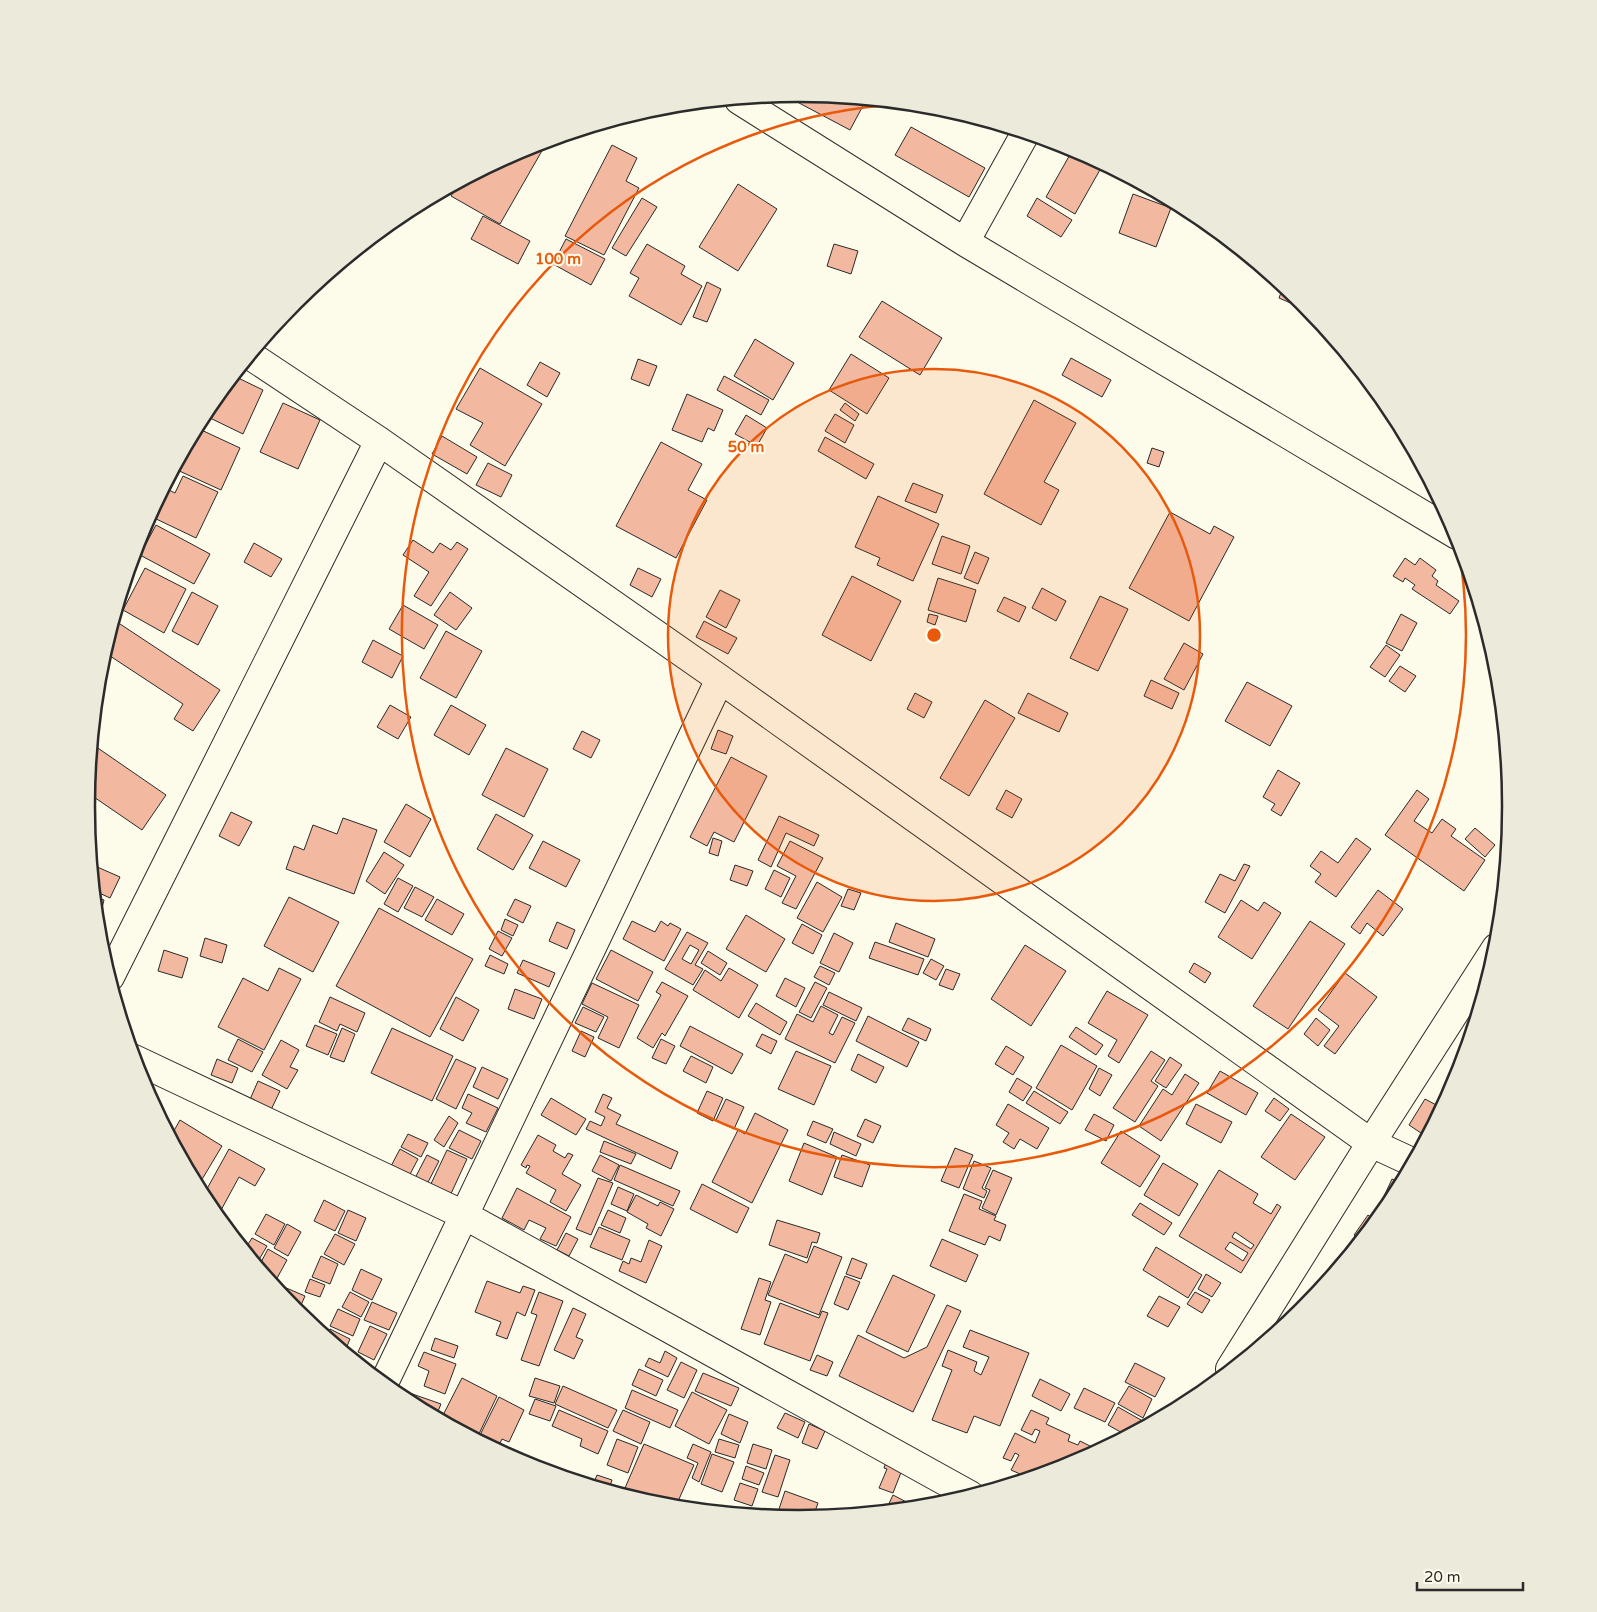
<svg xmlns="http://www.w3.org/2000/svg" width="1597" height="1612" font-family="'Varela Round',sans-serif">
<rect width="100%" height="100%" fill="#fdfbea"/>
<path fill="#f2b8a0" stroke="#2b2b2b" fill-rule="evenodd" d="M799 94 866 100 850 130 784 95Z
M911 127 985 168 969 197 895 155Z
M1041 139 1057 144 1054 149 1040 141Z
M547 142 500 224 451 196 458 184 526 148Z
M612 145 637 158 626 181 639 188 604 255 565 236Z
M1072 151 1101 168 1075 214 1046 197Z
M738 184 777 209 738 271 699 247Z
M1133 194 1171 208 1156 247 1119 233Z
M642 198 657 207 626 256 612 248Z
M1037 198 1072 220 1061 237 1027 216Z
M483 216 530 241 518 264 471 239Z
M566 239 605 259 591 285 553 264Z
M647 244 685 266 681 274 702 286 681 325 629 296 639 278 630 273Z
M834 244 858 251 851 274 827 266Z
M707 282 721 289 707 322 693 317Z
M1283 287 1302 303 1309 311 1279 298Z
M882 301 942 338 920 375 859 337Z
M755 339 794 363 773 400 734 376Z
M851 354 889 378 867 414 829 390Z
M1071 358 1111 380 1102 397 1062 375Z
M638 359 657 366 649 386 631 379Z
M540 362 560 373 547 397 527 385Z
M480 368 542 404 505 466 470 445 483 423 456 409Z
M234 376 263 390 243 434 208 417 217 397Z
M724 376 769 400 761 415 717 390Z
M687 394 723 410 714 431 708 428 702 442 672 430Z
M1034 400 1076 423 1044 482 1059 490 1041 525 984 494Z
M283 403 320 420 298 469 260 452Z
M845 403 859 414 855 421 840 410Z
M835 414 854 425 845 443 825 431Z
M746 415 767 428 757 446 735 434Z
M197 428 240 448 221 490 175 469Z
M442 436 477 457 467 474 432 454Z
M825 437 874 464 866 479 818 451Z
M661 442 702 464 688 490 707 500 676 558 616 526Z
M1152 448 1164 452 1159 467 1147 463Z
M488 463 512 475 501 497 476 485Z
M183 476 218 492 196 538 150 516 165 488 175 493Z
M913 483 943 495 936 513 905 501Z
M878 496 939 524 913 581 877 565 880 558 855 547Z
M1170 512 1210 534 1214 526 1234 537 1189 621 1129 588Z
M156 525 210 554 194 584 140 555Z
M942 536 970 546 961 574 932 564Z
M413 540 433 553 440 543 451 550 457 542 468 549 431 606 414 596 429 572 403 555Z
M254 543 282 559 271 577 244 562Z
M975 552 989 558 978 584 964 578Z
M1405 558 1415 565 1420 558 1436 570 1432 576 1438 581 1436 585 1459 601 1450 614 1412 589 1415 585 1405 578 1403 582 1393 576Z
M145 568 186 589 164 633 123 610Z
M638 568 661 579 652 597 630 585Z
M852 576 901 601 871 661 822 635Z
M938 578 976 590 966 622 928 610Z
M1042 588 1066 601 1056 621 1032 608Z
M720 590 740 600 726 628 706 617Z
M192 592 218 606 198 645 172 631Z
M450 592 472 608 456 630 434 615Z
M1100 596 1128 609 1098 671 1070 658Z
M1004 597 1026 607 1019 622 997 611Z
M403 605 438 625 424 649 389 629Z
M929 614 938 616 935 625 927 622Z
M1401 614 1417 623 1402 651 1386 643Z
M704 621 737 638 728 654 696 637Z
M117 622 220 690 193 731 174 719 183 704 104 652 111 630Z
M446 631 482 651 456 698 420 678Z
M373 640 403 656 392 678 362 662Z
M1184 643 1203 654 1184 690 1164 679Z
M1386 645 1400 655 1385 677 1370 667Z
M1400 666 1416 676 1405 692 1389 681Z
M1151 680 1179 693 1172 709 1144 696Z
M1247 682 1292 706 1270 746 1225 721Z
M915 693 932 702 924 718 907 709Z
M1028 693 1068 713 1059 732 1018 713Z
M985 700 1015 718 969 796 940 778Z
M390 705 411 717 398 739 377 727Z
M451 705 486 725 469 755 434 735Z
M718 730 733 736 726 754 711 749Z
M582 731 600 740 591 758 573 749Z
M92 744 166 795 142 830 88 793Z
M506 748 548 769 524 817 482 795Z
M731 757 767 776 734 842 714 832 707 846 690 837Z
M1278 770 1300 783 1281 816 1271 810 1275 804 1263 797Z
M1006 790 1022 799 1012 818 996 809Z
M1417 790 1429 799 1414 821 1432 833 1442 819 1456 829 1451 836 1485 860 1464 891 1385 835Z
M406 804 431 819 410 857 384 842Z
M231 812 252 822 239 846 219 836Z
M496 814 533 835 513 870 477 849Z
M779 816 819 835 814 846 786 833 771 867 758 860Z
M343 818 377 830 354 894 286 869 294 846 304 850 313 825 337 834Z
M1475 828 1495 845 1485 857 1465 839Z
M713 838 722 841 718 856 709 853Z
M1356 838 1371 849 1336 897 1315 882 1321 874 1310 866 1321 851 1338 863Z
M543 841 580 860 566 887 529 868Z
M790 841 823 858 796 909 782 903 796 876 777 866Z
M384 852 404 865 385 894 366 881Z
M1244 864 1250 866 1225 913 1205 902 1220 874 1235 881Z
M735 865 753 871 747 886 730 880Z
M95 866 120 877 110 898 95 891 93 871Z
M774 870 790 878 781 897 765 889Z
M398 878 413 886 398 912 384 904Z
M817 882 842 897 823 932 797 918Z
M415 887 434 897 422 917 404 908Z
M848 889 861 893 854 910 841 906Z
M1378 890 1403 909 1383 936 1367 923 1360 934 1351 927Z
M95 897 104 900 98 925Z
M289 897 339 922 313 972 264 946Z
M437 899 464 914 452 935 425 920Z
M515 899 531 906 523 923 507 915Z
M1241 900 1258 911 1264 902 1281 913 1252 959 1218 937Z
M379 908 473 959 430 1037 336 986Z
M746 915 785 939 766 972 726 949Z
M505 919 518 925 513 936 501 930Z
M632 921 655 932 661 921 668 926 670 923 681 929 664 961 623 939Z
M1310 921 1345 944 1288 1029 1253 1006Z
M557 922 575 930 567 949 549 941Z
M896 923 935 939 928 957 889 942Z
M802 924 822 935 813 954 792 943Z
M498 931 512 938 502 956 489 949Z
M687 932 708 943 695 965 703 969 693 985 665 969ZM690 945 699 950 691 964 682 959Z
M834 933 853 943 839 972 820 963Z
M205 938 227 945 222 963 200 956Z
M875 942 924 959 918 975 869 958Z
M1025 945 1066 971 1031 1026 991 999Z
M164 950 188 958 182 978 158 971Z
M611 950 653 972 638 1001 596 979Z
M708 951 727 963 720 975 701 963Z
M490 955 508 964 504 974 485 966Z
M931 959 944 966 936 980 923 973Z
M523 960 555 973 549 987 517 973Z
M1194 963 1211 973 1205 983 1189 972Z
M820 966 835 973 829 985 814 977Z
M279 968 301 979 264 1050 218 1027 243 978 268 991Z
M729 968 758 985 739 1018 693 990 705 970 721 981Z
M946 969 960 974 953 990 939 985Z
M1345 973 1377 997 1335 1054 1324 1046 1339 1026 1318 1010Z
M785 978 805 988 796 1007 776 996Z
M662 982 688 996 665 1036 662 1033 653 1048 637 1038 661 995 656 992Z
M815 982 827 988 811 1018 799 1012Z
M592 983 639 1005 619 1048 598 1038 608 1017 582 1004Z
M515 989 542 999 534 1019 508 1009Z
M1107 991 1148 1015 1119 1063 1108 1056 1117 1040 1088 1023Z
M829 992 862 1008 856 1021 823 1005Z
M330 997 365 1013 357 1032 340 1024 337 1031 319 1022Z
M456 997 479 1010 463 1041 440 1029Z
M756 1003 787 1022 780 1035 748 1016Z
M821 1006 838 1015 829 1033 833 1035 842 1017 855 1023 835 1063 785 1039 797 1014 813 1022Z
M583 1007 604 1017 596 1032 575 1023Z
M868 1016 919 1042 907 1067 856 1041Z
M908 1018 931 1029 926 1041 902 1030Z
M1316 1018 1330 1030 1318 1046 1304 1034Z
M315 1025 337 1034 328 1055 306 1046Z
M690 1026 743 1054 732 1074 680 1046Z
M1076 1027 1103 1045 1096 1055 1069 1037Z
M342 1028 355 1034 344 1062 330 1057Z
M392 1028 453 1056 432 1101 371 1073Z
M581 1031 594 1037 585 1057 572 1051Z
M762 1034 777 1041 771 1054 756 1046Z
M238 1039 263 1052 252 1072 228 1060Z
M661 1039 675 1046 666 1064 652 1058Z
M281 1040 299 1050 290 1067 298 1070 287 1089 262 1075Z
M1061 1045 1097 1066 1072 1110 1036 1088Z
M1006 1046 1024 1057 1013 1075 995 1064Z
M796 1051 831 1066 814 1105 778 1089Z
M1151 1051 1165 1060 1151 1081 1158 1086 1135 1122 1113 1108Z
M858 1054 884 1067 876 1083 851 1070Z
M691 1056 713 1067 706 1083 683 1071Z
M1170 1057 1182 1065 1166 1088 1155 1081Z
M217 1059 238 1068 232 1083 211 1075Z
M456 1059 476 1068 456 1109 436 1099Z
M482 1067 508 1079 498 1099 473 1087Z
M1099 1068 1112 1075 1100 1096 1089 1089Z
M1220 1071 1258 1093 1246 1115 1207 1093Z
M1185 1074 1199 1083 1161 1141 1139 1126 1163 1089 1172 1095Z
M1017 1078 1032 1087 1023 1101 1009 1092Z
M258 1081 280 1091 269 1114 248 1104Z
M707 1091 723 1098 713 1121 697 1113Z
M1034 1091 1068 1112 1060 1124 1026 1103Z
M468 1094 498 1108 486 1132 466 1123 472 1113 462 1108Z
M603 1094 612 1098 607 1108 621 1115 616 1124 678 1152 671 1169 586 1129 590 1121 601 1126 605 1117 595 1112Z
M551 1098 586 1119 576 1135 541 1115Z
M1274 1098 1289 1109 1280 1121 1265 1111Z
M726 1099 744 1107 734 1129 716 1120Z
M1425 1099 1440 1107 1424 1135 1409 1125Z
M1008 1104 1049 1128 1037 1149 1020 1139 1014 1149 1003 1142 1009 1133 996 1125Z
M1196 1104 1232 1122 1221 1143 1186 1124Z
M755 1113 788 1130 752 1203 712 1182 738 1130 745 1134Z
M1094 1114 1114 1125 1106 1141 1085 1130Z
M1291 1114 1325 1137 1295 1180 1261 1157Z
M449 1116 458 1123 444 1147 434 1140Z
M865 1119 881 1126 873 1143 857 1136Z
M180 1120 222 1146 198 1186 171 1136Z
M813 1121 833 1129 826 1143 807 1135Z
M459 1130 481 1141 472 1159 449 1148Z
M1121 1131 1160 1156 1140 1187 1101 1163Z
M834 1132 861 1144 856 1156 830 1144Z
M408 1134 428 1143 421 1157 401 1147Z
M538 1135 556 1145 553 1151 565 1158 568 1153 573 1155 562 1174 581 1185 566 1211 550 1202 556 1190 526 1173 530 1166 527 1165 526 1168 521 1165Z
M604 1141 636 1154 631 1164 600 1152Z
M804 1143 837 1157 822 1195 789 1181Z
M955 1148 973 1155 959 1188 941 1181Z
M229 1149 265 1169 255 1186 239 1177 220 1212 210 1206 203 1196Z
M400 1149 418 1159 408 1178 390 1168Z
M447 1150 467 1159 449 1198 429 1188Z
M427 1155 439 1161 426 1186 414 1180Z
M600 1155 619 1165 611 1181 592 1171Z
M842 1155 870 1165 862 1187 834 1177Z
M974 1161 991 1168 982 1188 987 1191 984 1198 963 1189Z
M1163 1163 1198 1184 1179 1216 1144 1195Z
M620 1165 680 1191 673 1206 614 1180Z
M993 1170 1012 1178 996 1215 982 1208 990 1190 985 1188Z
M1219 1170 1258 1194 1253 1203 1271 1214 1277 1204 1281 1207 1241 1273 1179 1236ZM1235 1232 1254 1245 1251 1249 1232 1237ZM1230 1242 1248 1253 1243 1261 1225 1249Z
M598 1178 613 1183 591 1235 576 1229Z
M1392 1179 1401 1183 1391 1202 1384 1210 1379 1207Z
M702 1184 749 1208 737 1233 690 1209Z
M618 1187 634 1194 627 1211 611 1204Z
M517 1188 571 1217 556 1246 540 1239 546 1228 529 1220 524 1230 502 1218Z
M964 1194 982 1201 979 1209 996 1216 994 1220 1006 1225 1000 1241 989 1236 985 1245 949 1231Z
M636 1195 658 1206 660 1202 674 1209 661 1236 646 1228 648 1224 627 1212Z
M324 1200 345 1211 335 1231 314 1221Z
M1140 1203 1172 1223 1164 1235 1132 1215Z
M348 1210 366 1218 356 1241 338 1233Z
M608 1210 626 1218 620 1233 601 1225Z
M266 1214 285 1224 274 1245 255 1234Z
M1368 1215 1375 1220 1360 1239 1354 1235Z
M777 1220 820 1233 817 1243 812 1242 807 1258 769 1245Z
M287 1224 301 1232 288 1256 274 1248Z
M599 1227 630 1240 622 1260 590 1247Z
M566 1233 578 1239 569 1256 557 1250Z
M335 1234 355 1244 344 1265 324 1254Z
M252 1238 267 1246 257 1263 245 1249Z
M942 1239 978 1255 966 1282 930 1266Z
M649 1240 662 1246 646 1283 619 1271 623 1261 629 1264 631 1258 641 1262Z
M814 1246 842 1257 819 1315 768 1295 785 1254 807 1263Z
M1156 1247 1202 1275 1188 1298 1143 1270Z
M268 1249 287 1260 276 1280 265 1273 259 1266Z
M321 1256 338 1264 330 1284 312 1277Z
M852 1258 867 1264 861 1279 846 1274Z
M361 1269 382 1279 372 1300 352 1290Z
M1206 1274 1221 1283 1212 1297 1198 1289Z
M893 1275 935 1295 908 1352 866 1332Z
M845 1276 860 1282 848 1310 834 1304Z
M759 1278 771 1282 765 1300 771 1302 760 1335 741 1329Z
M310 1279 325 1285 320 1297 305 1292Z
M487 1281 520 1293 523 1286 535 1290 525 1316 517 1312 507 1339 496 1335 501 1322 475 1312Z
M284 1287 305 1296 298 1312 281 1293Z
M350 1292 369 1302 361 1317 342 1307Z
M539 1292 563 1301 539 1366 521 1360 537 1315 531 1313Z
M1195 1292 1210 1300 1202 1313 1187 1304Z
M1159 1296 1180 1307 1168 1327 1147 1316Z
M372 1302 397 1313 389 1330 364 1320Z
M780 1303 819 1318 822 1311 828 1313 810 1361 764 1344Z
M947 1305 961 1311 913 1412 839 1376 858 1335 904 1358 927 1347Z
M573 1308 586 1314 576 1337 583 1340 574 1359 554 1350Z
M338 1309 360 1319 353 1336 330 1326Z
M370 1326 387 1334 374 1360 358 1352Z
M330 1329 350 1339 345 1351 327 1336Z
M970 1330 1029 1353 1000 1426 974 1416 967 1433 932 1420 952 1370 942 1366 948 1350 977 1362 974 1371 981 1375 989 1357 963 1347Z
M435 1338 458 1346 454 1358 431 1350Z
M665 1351 677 1358 668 1377 645 1366 649 1358 660 1363Z
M424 1352 456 1364 445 1394 424 1386 429 1371 418 1366Z
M817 1355 833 1362 827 1376 810 1370Z
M681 1362 697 1370 684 1398 667 1390Z
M1135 1363 1165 1378 1155 1397 1125 1382Z
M639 1369 663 1380 656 1396 632 1385Z
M703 1373 739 1388 731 1406 695 1391Z
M462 1378 497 1396 477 1438 441 1419Z
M535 1378 560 1386 554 1403 529 1396Z
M1040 1379 1070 1394 1061 1411 1032 1396Z
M563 1386 617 1410 608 1428 555 1404Z
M1129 1386 1152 1399 1143 1418 1118 1404Z
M1084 1388 1115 1403 1105 1422 1074 1408Z
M632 1390 678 1410 670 1428 625 1408Z
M404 1391 441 1404 436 1416 403 1398Z
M692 1392 727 1410 709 1444 675 1426Z
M499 1397 524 1410 509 1442 502 1439 497 1449 478 1439Z
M535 1399 556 1406 550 1421 529 1414Z
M1118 1407 1141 1420 1135 1430 1126 1435 1108 1425Z
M559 1410 608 1431 598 1454 580 1446 582 1439 552 1426Z
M623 1410 650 1422 641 1444 613 1431Z
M1031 1410 1049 1418 1046 1424 1070 1435 1068 1441 1078 1445 1080 1441 1098 1450 1071 1464 1027 1477 1011 1470 1019 1455 1015 1453 1011 1461 1003 1458 1015 1433 1035 1443 1040 1431 1035 1429 1032 1435 1021 1430Z
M785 1413 805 1422 798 1438 777 1428Z
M729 1414 748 1422 740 1443 721 1434Z
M809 1424 825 1431 817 1449 802 1443Z
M617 1439 638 1447 628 1473 607 1465Z
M719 1439 739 1445 735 1458 715 1452Z
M644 1444 694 1465 676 1506 661 1505 625 1488Z
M693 1444 711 1452 699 1482 692 1478 698 1463 687 1458Z
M753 1444 772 1450 766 1469 747 1463Z
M712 1454 734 1462 722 1492 701 1484Z
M775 1455 790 1460 778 1497 762 1492Z
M888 1456 905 1462 893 1493 879 1488 887 1469 884 1468Z
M746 1466 764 1473 759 1485 742 1479Z
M597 1475 612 1480 609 1489 593 1485Z
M740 1483 758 1489 752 1506 734 1500Z
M785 1491 818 1503 813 1517 795 1518 778 1512Z
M893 1495 916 1507 886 1510Z"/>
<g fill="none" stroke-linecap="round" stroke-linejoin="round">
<g stroke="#2b2b2b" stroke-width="30">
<path id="minor" d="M739 100 965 242 1457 535
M965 242 1025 134
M251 356 379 441 720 679 1371 1143 1412 1162
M110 977 379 441
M134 1059 464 1215 970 1495
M384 1383 720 679"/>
</g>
<g stroke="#2b2b2b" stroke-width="30">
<path id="tertiary" d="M1230 1369 1371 1143 1496 948"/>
</g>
<use href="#minor" stroke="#fdfbea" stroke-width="28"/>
<use href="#tertiary" stroke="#fdfbea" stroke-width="28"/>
</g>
<circle cx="934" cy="635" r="266" fill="#e8590c" fill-opacity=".12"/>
<g fill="none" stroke="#e8590c" stroke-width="2.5">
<circle cx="934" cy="635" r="266"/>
<path d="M1456 533A532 532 0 1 1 902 104"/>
</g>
<path d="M0 0H1597V1612H0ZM798 102H799A703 703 0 0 1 1502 805V807A703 703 0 0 1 799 1510H798A703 703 0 0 1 95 807V805A703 703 0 0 1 798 102Z" fill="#eceadb" fill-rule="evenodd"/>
<path fill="none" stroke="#2b2b2b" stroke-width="2.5" d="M798 102H799A703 703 0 0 1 1502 805V807A703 703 0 0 1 799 1510H798A703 703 0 0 1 95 807V805A703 703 0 0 1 798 102Z"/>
<circle cx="934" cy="635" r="8" fill="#e8590c" stroke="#fdfbea" stroke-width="2.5"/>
<g font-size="15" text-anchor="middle" font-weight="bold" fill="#e8590c" stroke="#fdfbea" stroke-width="4" stroke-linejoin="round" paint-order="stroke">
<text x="558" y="264">100 m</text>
<text x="746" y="452">50 m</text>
</g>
<path d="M1417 1582v8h106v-8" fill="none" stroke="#2b2b2b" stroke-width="2.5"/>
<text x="1424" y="1582" font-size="15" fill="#2b2b2b" stroke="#fdfbea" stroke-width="4" paint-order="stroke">20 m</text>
</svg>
